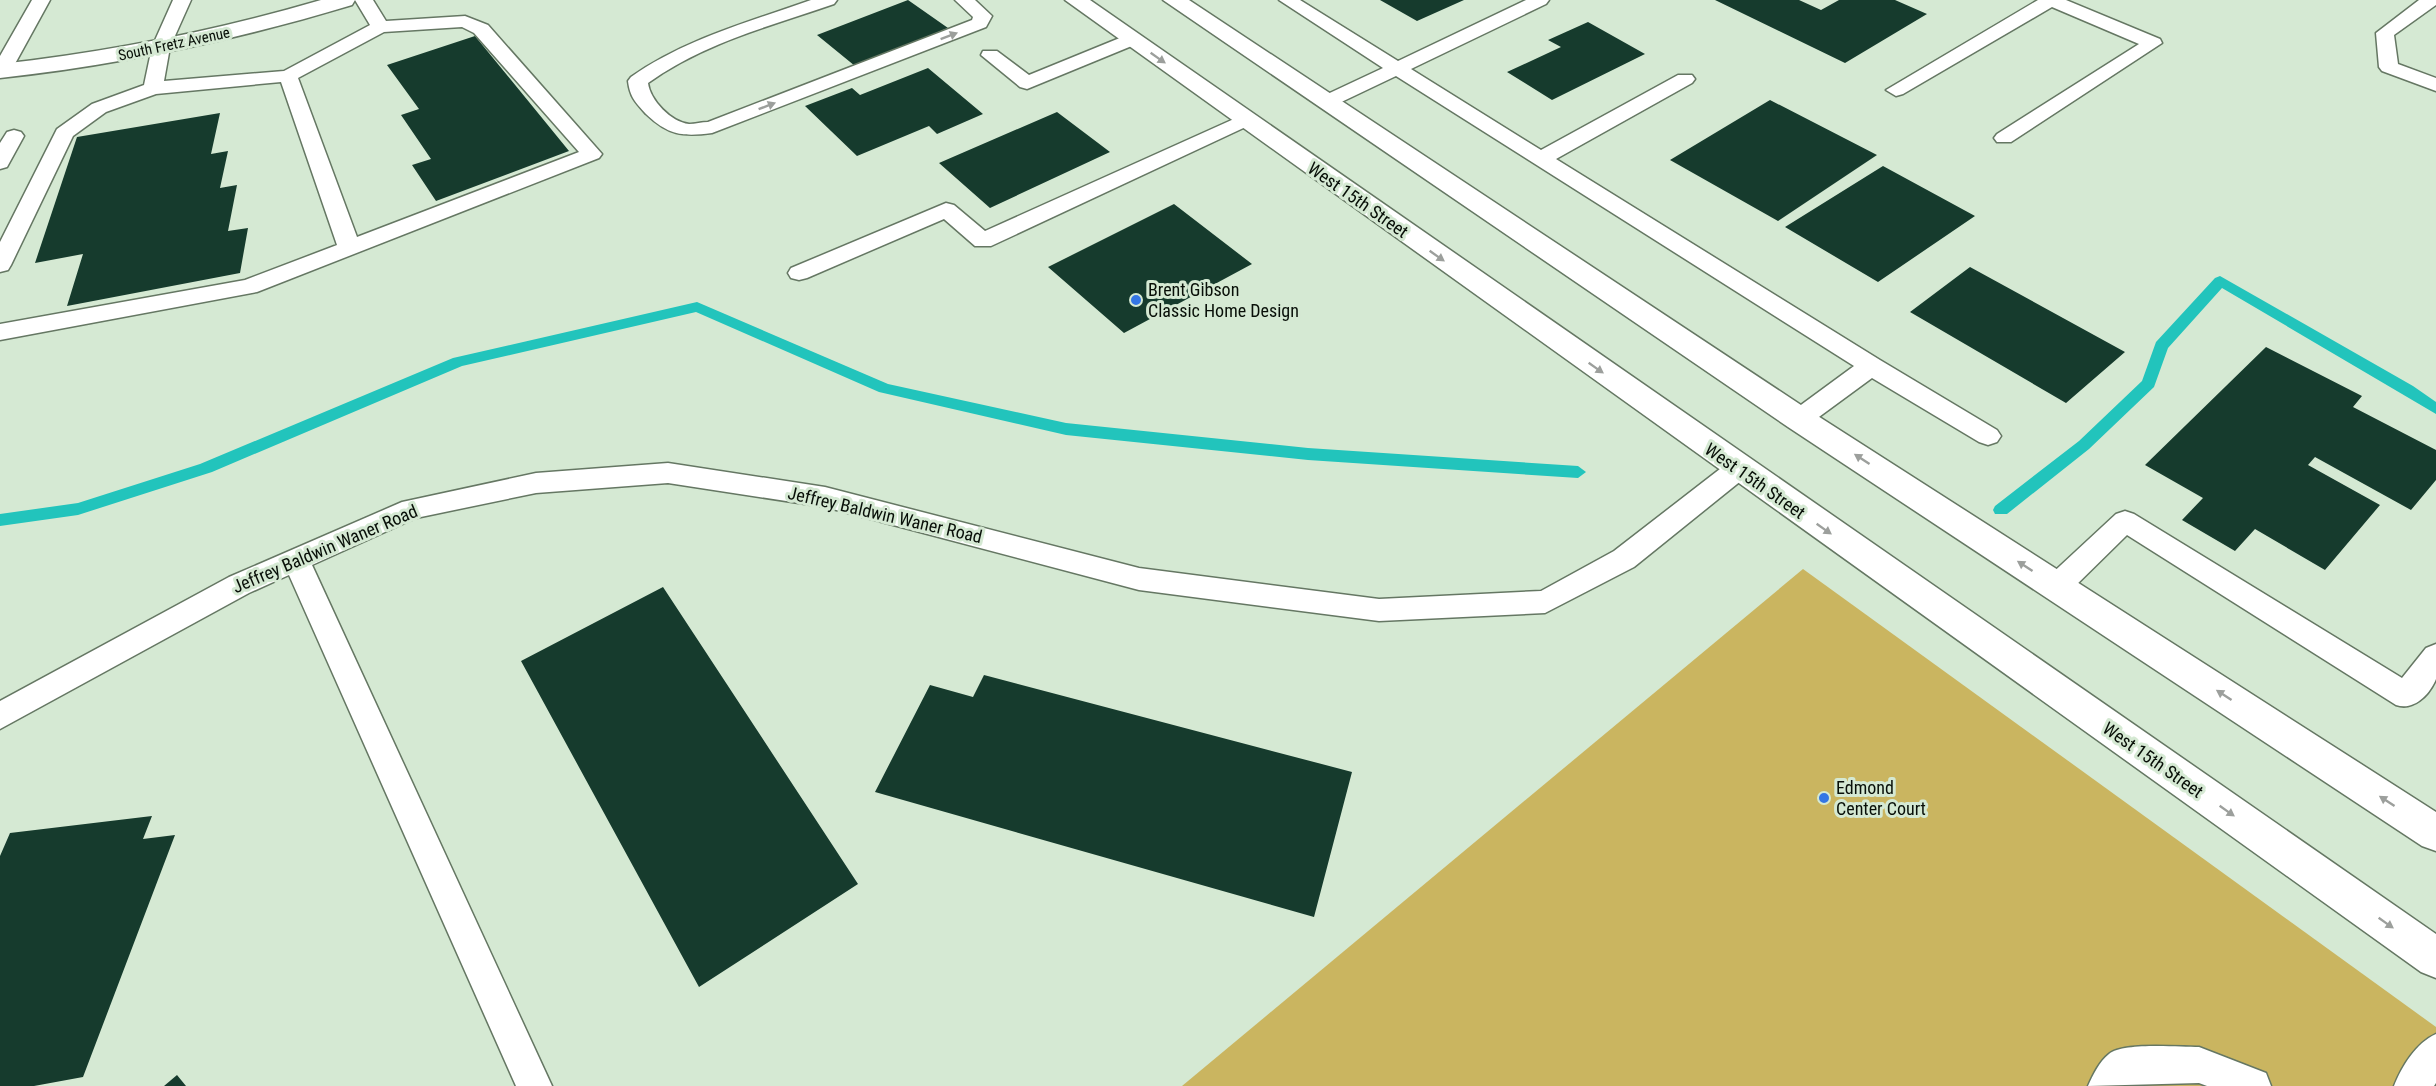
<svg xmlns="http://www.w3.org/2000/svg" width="2436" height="1086" font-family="'Roboto Condensed',sans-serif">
<rect width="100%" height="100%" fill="#d5e9d3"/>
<path fill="#cab560" d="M1803 569 2436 1027V1086H1182Z"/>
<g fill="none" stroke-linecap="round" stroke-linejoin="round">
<path fill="#22c4bc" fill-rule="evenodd" d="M2220 276 2413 386 2436 402V414L2222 288 2168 348 2154 387 2089 449 2007 514H1995L1993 510 1995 506 2079 441 2142 381 2156 342 2215 278Z
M697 302 888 384 1066 423 1308 448 1578 466 1586 472 1578 478 1308 460 1066 435 879 392 696 312 462 366 212 472 78 515 0 526V514L78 503 200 464 453 358Z"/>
</g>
<path fill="#163b2d" d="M908 0 948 28 855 66 817 35Z
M1380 0H1464L1417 21Z
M1715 0H1799L1821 10 1839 0H1895L1927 14 1845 63Z
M1588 22 1645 54 1552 100 1507 72 1561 47 1548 40Z
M475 36 569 151 436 201 412 165 431 159 401 115 419 109 387 65Z
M928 68 983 114 937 134 929 126 857 156 805 106 852 88 860 95Z
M1770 100 1877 155 1778 221 1670 160Z
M1057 112 1110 152 990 208 939 163Z
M220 113 211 154 228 151 220 188 237 185 228 231 248 228 240 273 67 306 83 254 35 263 77 137Z
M1883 166 1975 216 1878 282 1785 227Z
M1174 204 1252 264 1124 333 1048 267Z
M1970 267 2125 352 2066 403 1910 312Z
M2266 347 2362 396 2353 407 2436 450V480L2411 510 2315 457 2308 465 2380 505 2325 570 2255 529 2235 551 2182 520 2203 498 2145 465Z
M663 587 858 884 699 987 521 661Z
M984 675 1352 772 1314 917 875 792 930 685 973 697Z
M152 816 143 839 175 835 83 1077 34 1086H0V856L10 833Z
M177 1075 186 1086H164Z"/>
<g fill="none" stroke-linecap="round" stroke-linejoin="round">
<g stroke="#657763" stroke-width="3">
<path id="lane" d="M32 0H50L11 71 8 75 0 76V56Z
M173 0H191L170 47 164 81 284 71 370 25 355 0H373L386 21 465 16 488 25 602 154 599 158 257 292 0 340V324L245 280 337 245 281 82 156 94 106 112 73 136 11 265 8 270 0 272V242L57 129 92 104 144 85 152 47ZM462 27 474 33 579 152 357 237 298 78 384 32Z
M811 0H837L834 4C771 26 703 43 648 83 650 100 671 122 689 124 695 124 702 122 708 122L972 20 973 17 955 0H975L992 16 986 27 712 133C682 137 668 135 646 114 635 102 630 97 628 81L631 77C685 39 749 22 811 0Z
M1279 0H1300L1398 61 1526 0H1549L1546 4 1411 69 1541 150 1678 75H1692L1695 79 1692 83 1556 159 1880 360 1997 430 2001 436 1997 442 1988 445 1979 442 1872 378 1808 425 1799 428 1790 425 1787 419 1790 413 1854 366 1396 76 1333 106H1319L1316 102 1319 98 1383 68Z
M2038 0H2066L2160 39 2162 43 2011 142H1997L1994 138 1997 134 2139 44 2052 7 1903 94 1896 96 1886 90Z
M2419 0H2436V5L2394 35 2398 64 2436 78V91L2382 71 2379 67 2376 33Z
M1132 33 1141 39 1139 43 1027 89 1020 87 981 55 983 51H997L1029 75Z
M1245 114 1252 116 1255 120 1252 124 991 246H975L944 219 807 278 799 280 791 278 788 273 791 268 946 203 954 205 985 231Z
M14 130 21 132 24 136 7 167 0 169V143L7 132Z
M1738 459 1747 462 1751 469 1747 476 1634 567 1545 613 1379 621 1139 590 825 507 668 483 536 493 416 518 312 565 552 1086H516L289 575 249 593 0 729V701L229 577 402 502 536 473 668 463 825 487 1139 568 1379 599 1541 591 1614 551 1729 462Z
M2125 511 2134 514 2402 678 2426 648 2436 644C2436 654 2436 670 2436 679 2429 696 2413 711 2396 705L2127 535 2067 594 2057 597 2047 594 2043 586 2047 578 2116 514Z
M2436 1034V1083L2434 1086H2394C2402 1066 2416 1043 2436 1034Z
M2199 1047 2266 1073 2271 1086H2207L2199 1083 2088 1086C2093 1075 2099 1062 2109 1054 2123 1042 2179 1047 2199 1047Z"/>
</g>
<g stroke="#657763" stroke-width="3">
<path id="secondary" d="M321 0H355L352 5C236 40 120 65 0 78V64C109 52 215 31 321 0Z"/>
</g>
<g stroke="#657763" stroke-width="3">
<path id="primary" d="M1065 0H1090L2436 934V978L2421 972Z
M1163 0H1189L1810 411 2436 812V851L2422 846 1788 427Z"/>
</g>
<use href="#lane" fill="#fff" fill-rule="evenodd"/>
<use href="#secondary" fill="#fff" fill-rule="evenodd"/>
<use href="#primary" fill="#fff" fill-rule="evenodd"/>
</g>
<defs><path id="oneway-solid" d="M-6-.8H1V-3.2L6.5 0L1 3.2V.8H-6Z" transform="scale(1.5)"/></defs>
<g fill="#9c9f9c">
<use href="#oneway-solid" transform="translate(949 36) rotate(-21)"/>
<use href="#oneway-solid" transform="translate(1158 58) rotate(35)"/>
<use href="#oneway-solid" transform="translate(767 106) rotate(-21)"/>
<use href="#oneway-solid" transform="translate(1437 256) rotate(35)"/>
<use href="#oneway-solid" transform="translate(1596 368) rotate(35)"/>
<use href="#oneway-solid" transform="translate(1862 459) rotate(-147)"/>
<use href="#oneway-solid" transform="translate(1824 529) rotate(35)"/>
<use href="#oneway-solid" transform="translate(2025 566) rotate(-147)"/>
<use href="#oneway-solid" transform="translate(2224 695) rotate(-147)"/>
<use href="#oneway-solid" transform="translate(2387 801) rotate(-147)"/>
<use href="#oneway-solid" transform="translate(2227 811) rotate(35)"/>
<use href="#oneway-solid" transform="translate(2386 923) rotate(35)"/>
</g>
<g fill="#3476e4" stroke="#d5e9d3" stroke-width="2">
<circle cx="1136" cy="300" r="6"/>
<circle cx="1824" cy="798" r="6"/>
</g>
<g text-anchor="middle" stroke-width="6" stroke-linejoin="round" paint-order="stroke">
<g font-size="15" fill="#080f08" stroke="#d5e9d3">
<text transform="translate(174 44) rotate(-12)" y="5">South Fretz Avenue</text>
</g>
<g font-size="18" fill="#080f08" stroke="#d5e9d3">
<text transform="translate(1358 200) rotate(35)" y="6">West 15th Street</text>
<text transform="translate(1755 481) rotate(35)" y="6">West 15th Street</text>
<text transform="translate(885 515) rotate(13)" y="6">Jeffrey Baldwin Waner Road</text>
<text transform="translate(325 549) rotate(-23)" y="6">Jeffrey Baldwin Waner Road</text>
<text transform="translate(2153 760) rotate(35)" y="6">West 15th Street</text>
</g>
<g font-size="18" fill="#080f08" stroke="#d5e9d3" text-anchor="start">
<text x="1148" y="296">Brent Gibson<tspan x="1148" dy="21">Classic Home Design</tspan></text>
<text x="1836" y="794">Edmond<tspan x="1836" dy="21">Center Court</tspan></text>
</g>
</g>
</svg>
